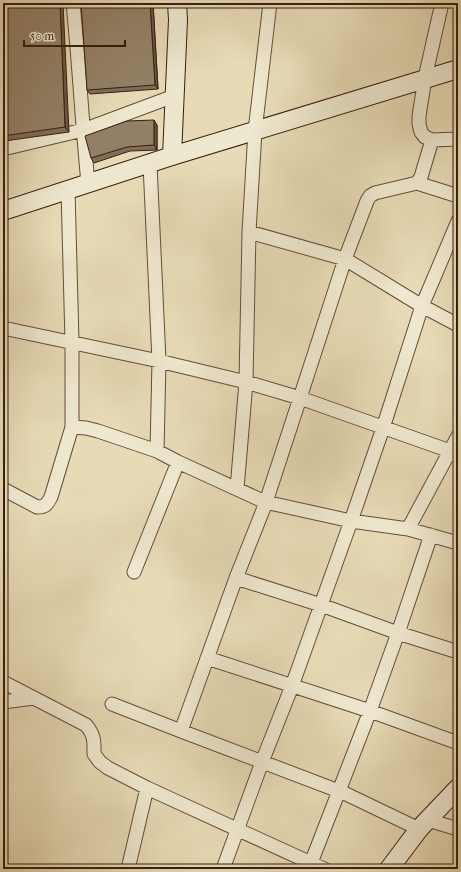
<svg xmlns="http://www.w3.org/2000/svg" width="461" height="872" font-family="'IM FELL French Canon',serif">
<rect width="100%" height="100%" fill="#e7dbb6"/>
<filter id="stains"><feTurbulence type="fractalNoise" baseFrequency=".005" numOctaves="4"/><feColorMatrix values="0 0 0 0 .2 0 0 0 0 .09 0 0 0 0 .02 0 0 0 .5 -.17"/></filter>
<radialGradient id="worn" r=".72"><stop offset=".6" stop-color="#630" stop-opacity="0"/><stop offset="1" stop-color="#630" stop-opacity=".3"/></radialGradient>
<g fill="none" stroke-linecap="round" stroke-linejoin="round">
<g stroke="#644d39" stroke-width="15">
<path id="street" d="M73 3C79 63 82 123 88 183
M442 3 425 78 419 116V124L421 132 425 137 432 140 458 139
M3 149 83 130 174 96
M150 164 159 361 157 451
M417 183 458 196
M68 190 72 342V427
M249 232 345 259 422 306 458 325
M3 328 159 361 246 382 300 398 450 451 458 456
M3 489 37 507C46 507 47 504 51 497L72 427 86 428 98 431 157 451 178 462 265 502 351 521 408 529 458 543
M237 489 246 382 249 232 255 131 270 3
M408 529 458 436
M134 572 178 462
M236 578 321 605 398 633 458 652
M207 658 370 711 458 743
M3 682 86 725C95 736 94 741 94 754L100 762 108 768 147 788 324 869
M3 702 34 698
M112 704 181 731 344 793 419 829
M181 731 236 578 265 505 300 398 345 259 367 201 370 196 375 193 417 183 421 177 432 140
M428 820 458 829
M311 863 370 711 398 633 431 535
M128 869 147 788
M223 869 262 762 292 686 351 521 383 428 422 306 458 221"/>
</g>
<g stroke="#381e0f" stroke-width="20">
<path id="secondary" d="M172 156 178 20 177 3
M3 211 172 156 458 69
M389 869 419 829 458 788"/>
</g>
<use href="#street" stroke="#efe8d0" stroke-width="13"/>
<use href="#secondary" stroke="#efe8d0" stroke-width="18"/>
</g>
<path fill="#7e6e58" stroke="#381e0f" d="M3 3 69 132 4 141 3 140Z
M153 3 158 89 90 94 87 90Z
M157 125V150L130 151 94 163 91 158Z"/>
<path fill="#675a47" stroke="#381e0f" d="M60 3H63L69 132 65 127Z
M150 3H153L158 89 155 85Z
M154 120 157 125V150L154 145Z"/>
<path fill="#938066" stroke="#381e0f" d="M3 3H60L65 127 3 136Z
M81 3H150L155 85 87 90Z
M154 120V145L127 147 91 158 85 136 127 121Z"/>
<rect width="461" height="872" fill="none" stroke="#e7dbb6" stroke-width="16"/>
<rect x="4" y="4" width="453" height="864" fill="none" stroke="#381e0f" stroke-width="2"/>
<rect x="8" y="8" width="445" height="856" fill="none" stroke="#381e0f"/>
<path d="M24 40v6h101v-6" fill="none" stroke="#381e0f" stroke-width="2"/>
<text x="30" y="40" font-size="12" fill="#381e0f" stroke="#efe8d0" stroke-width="3" paint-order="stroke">50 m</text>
<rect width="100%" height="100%" filter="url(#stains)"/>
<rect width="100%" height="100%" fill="url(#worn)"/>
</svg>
